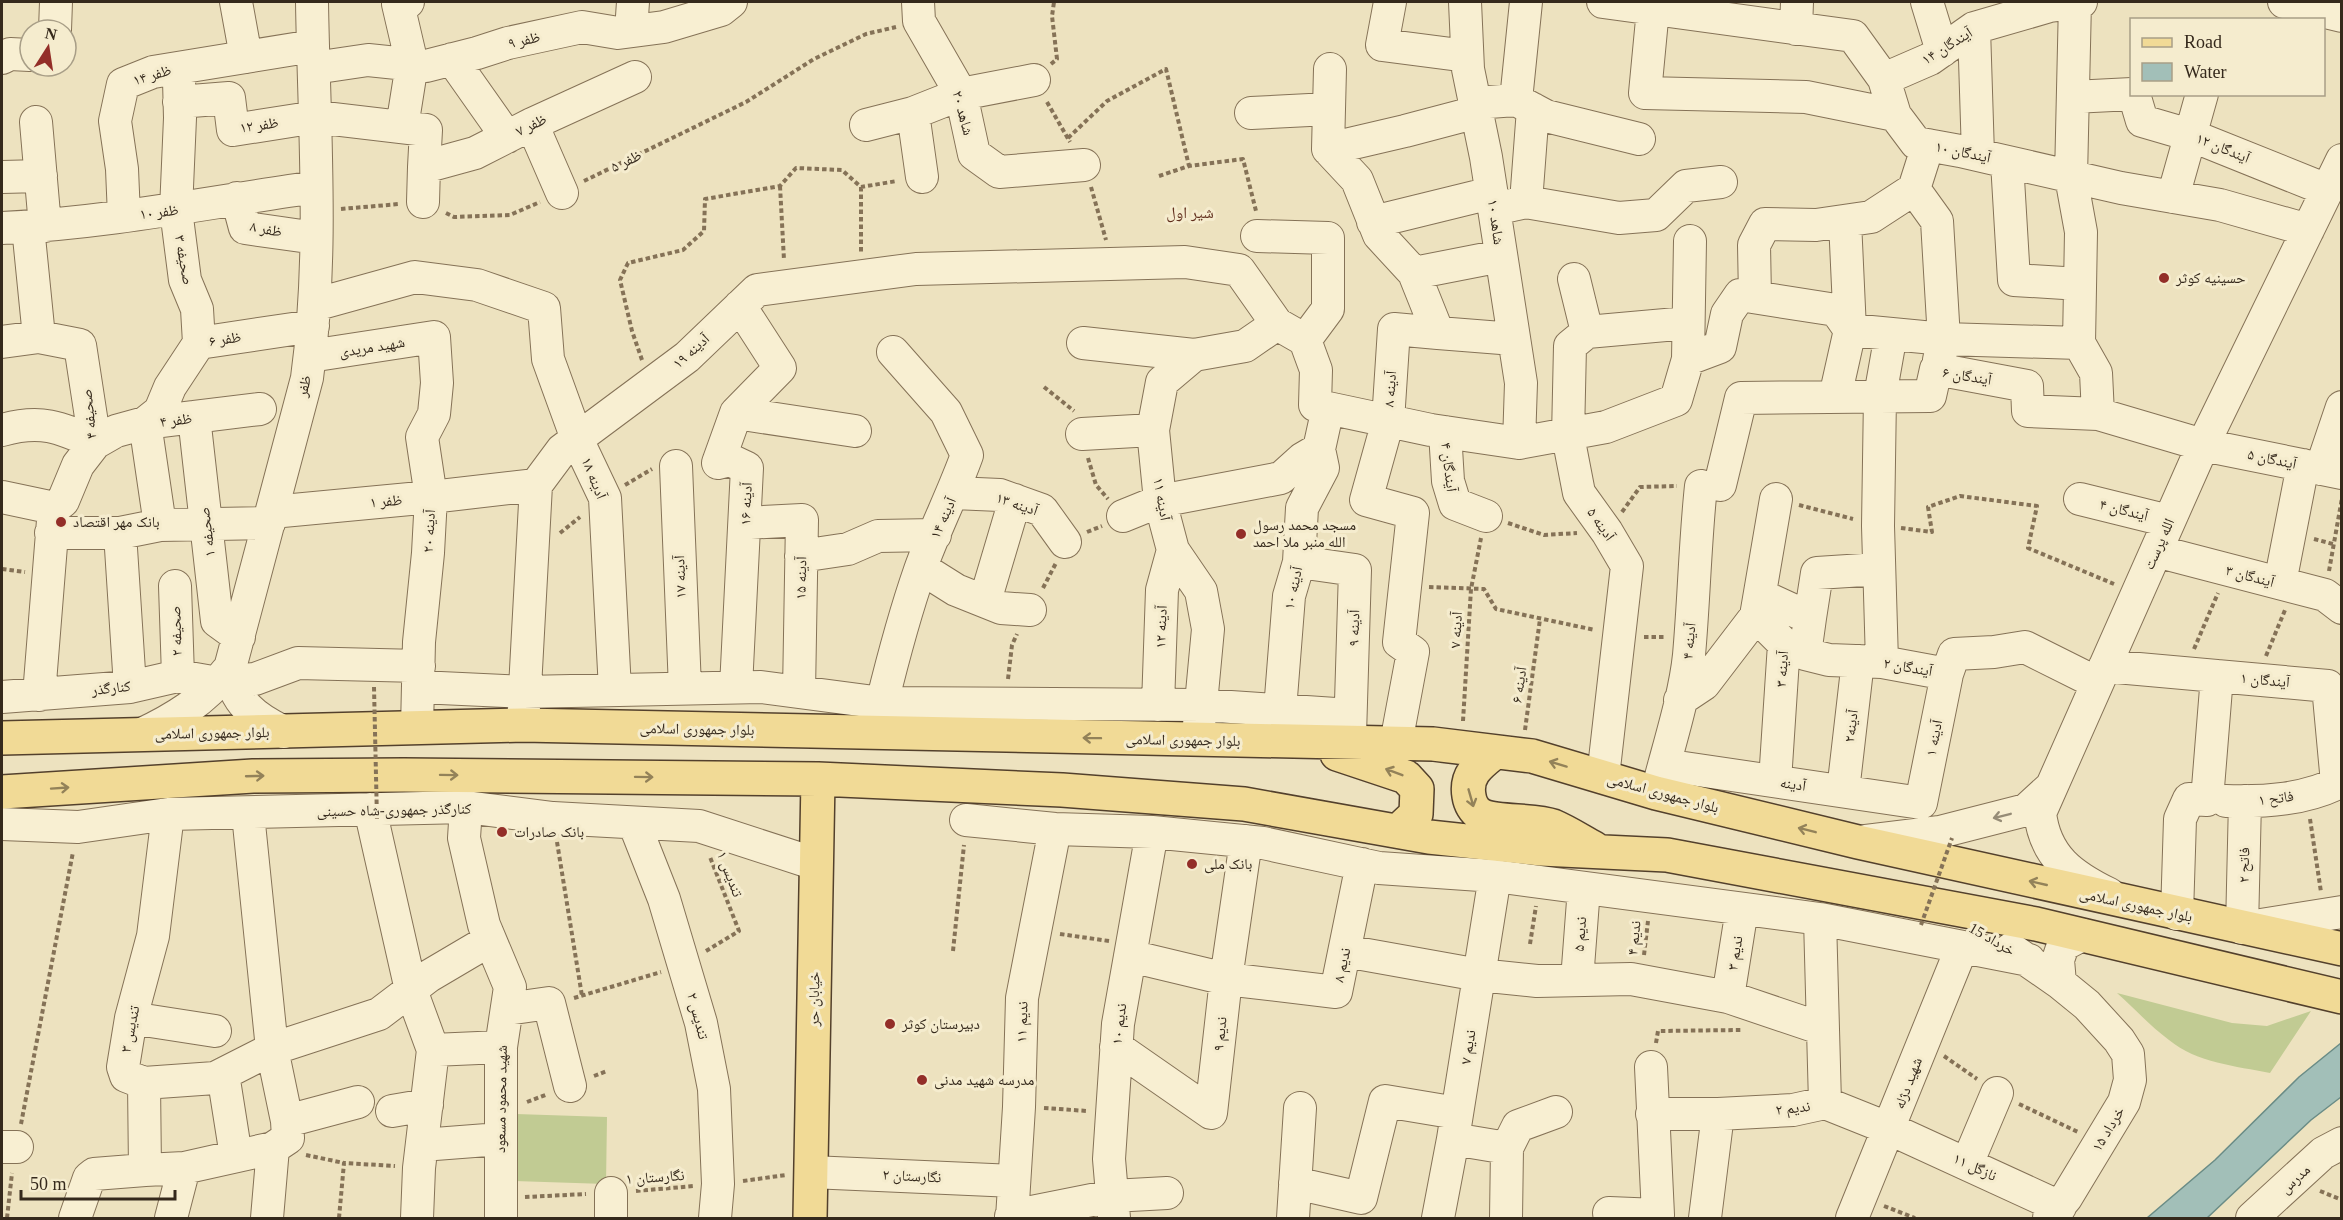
<svg xmlns="http://www.w3.org/2000/svg" width="2343" height="1220" font-family="'Times New Roman','Noto Naskh Arabic',serif">
<rect width="100%" height="100%" fill="#ede2bf"/>
<path fill="#c1cb93" d="M2117 993 2232 1023 2267 1026 2311 1011 2270 1073C2236 1066 2197 1063 2169 1040 2150 1026 2134 1008 2117 993Z
M516 1114 607 1117 606 1184 514 1181Z"/>
<path fill="#a2bfb8" stroke="#6a8c86" stroke-width="1.5" d="M2341 1043V1097L2311 1120 2207 1218H2147L2215 1160 2299 1077Z"/>
<g fill="none" stroke-linecap="round" stroke-linejoin="round">
<g stroke="#857257" stroke-width="34">
<path id="minor" d="M236 2 246 57
M918 2 919 21 961 94 974 154 999 172 1084 165
M1390 2 1382 45 1467 56
M1465 2 1468 69 1486 157 1521 383 1519 443
M1603 2 1853 36 1884 79 1895 115 1916 143 1960 151 2121 188 2220 205 2308 230
M1927 2 1942 51
M2075 2 2071 177 2081 232 2079 343 2096 373 2098 414
M2284 2 2342 16
M1653 9 1645 93 1806 97 1895 115
M1974 28 1978 155
M1796 29 1797 2
M55 30 56 2
M631 31 633 2
M2 58 10 54 30 55
M452 59 507 137
M314 68 368 60 426 66 477 53 508 43 582 27 618 33 664 27 721 10 731 2
M1330 69 1328 149 1357 180 1379 235 1414 273 1438 333 1394 329 1388 421 1366 500 1413 513 1399 642 1413 652 1396 743
M1884 79 1930 59 1974 28 2050 6 2081 2
M179 80 180 118 176 210 185 280 197 309 199 343
M2134 94 2142 121 2190 135 2327 190
M2073 97 2132 94
M1516 100 1526 2
M179 102 229 98 233 130 316 117 426 130 424 167 475 153 532 124 635 77
M1475 103 1516 100 1546 116 1639 139
M913 113 922 177
M1251 113 1329 109
M36 122 45 226
M532 124 562 193
M866 125 913 113 961 94 1034 80
M402 127 412 64 398 4 408 2
M1328 149 1405 131 1477 112
M2007 162 2014 280 2080 284
M2 177 41 176
M1914 189 1937 221 1944 339 1939 360
M2173 197 2202 94
M237 198 245 228 316 238
M423 202 424 167
M1526 202 1533 109
M1494 209 1526 202 1619 218 1656 215 1686 186 1721 182
M124 216 122 169 115 121 123 84 153 72 313 46
M1373 222 1491 193
M28 227 39 337 80 345 95 443 78 465 63 501 54 508 39 695
M2 228C107 223 211 202 316 187
M1257 236 1328 238V309L1305 340 1316 370 1315 405 1328 408 1319 449 1323 468 1302 508 1299 562 1289 596 1280 710
M1414 273 1501 256
M1574 279 1587 332 1570 346 1568 436 1579 493 1607 532 1627 566 1603 777
M1755 297 1754 245 1765 224 1816 225 1871 217 1914 189 1928 145
M314 305 415 277 477 285 544 308 548 359 577 439 605 498 615 690
M1587 332 1688 323
M1438 333 1514 339
M2 342 39 337
M1083 343 1194 355
M310 356 434 337 437 383 434 414 422 437 431 497 428 553 419 642 417 728
M1688 359 1720 347 1727 314 1740 295 1836 310 1850 330 1944 339 2079 343
M1835 397 1850 330 1845 221
M1328 408 1431 430 1519 443 1606 427 1676 400 1688 359 1690 241
M736 413 855 431
M194 417 217 621 239 637
M2 430C41 419 59 427 95 443L116 431 145 423 260 409
M1445 432 1448 481 1455 504 1486 516
M1082 434 1153 430
M676 466 685 688
M2321 469 2342 407
M1720 485 1741 398 1930 396 1936 369 2027 386 2028 411 2098 414 2203 445 2342 473
M954 493 1000 495 1042 510 1065 542
M2 497 54 508
M2080 499 2169 521
M272 512 431 497 536 485
M1123 516 1160 501 1281 478 1302 459 1319 449
M746 523 802 520 799 692
M160 525 145 423 160 411 170 387 199 343 313 326
M51 533H120L160 525 269 523
M120 533 130 687
M2156 551 2325 595 2342 608
M801 556 848 549 878 536 935 535
M1299 562 1355 570 1350 735
M921 568 956 590 1001 608 1030 610
M2280 583 2303 465
M175 586 178 676
M985 601 1015 500
M1810 618 1817 573 1879 569
M1882 662 1878 526 1880 396 1891 334
M2105 666 2328 686 2337 783
M231 681 255 679 298 663 419 666
M419 687 524 692 761 687 882 703 1201 705 1350 715
M736 687 747 468 730 460 718 463 736 413 780 368 740 306
M2 697 130 687 178 676 218 683
M1680 700 1704 684 1756 616 1773 601 1810 618 1805 654 1829 660 1882 662 1947 674 1954 654 1994 652 2025 647 2097 683
M882 703C893 658 905 613 920 570 934 531 953 494 967 455L946 412 893 352
M1158 705 1162 590 1173 550
M523 725 536 485 562 450 687 357 757 290 916 269 1185 262 1239 270 1277 324 1305 340
M1199 725 1208 629 1201 591 1173 550 1160 501 1153 430 1162 382 1194 355 1245 346 1277 324
M284 732C255 718 233 702 230 668L307 378C324 253 314 127 312 2
M140 735C174 719 204 701 227 671
M1664 765 1921 803 1947 674
M1775 781 1784 644 1756 616 1776 499
M1659 784C1669 745 1685 695 1689 655 1694 599 1695 542 1701 486
M1843 791 1858 661
M2226 801C2265 802 2306 800 2342 781
M2245 801 2242 928 2342 912
M466 807 464 838 484 925 510 987 501 1047V1218
M370 809 411 990 433 1050 419 1168 417 1218
M248 814 272 1049 287 1121 288 1138 273 1148 267 1218
M966 820 1055 829 1152 832 1263 843 1379 868 1495 876 1820 919 2029 960
M634 823 664 899 701 1023 714 1089 718 1184 715 1218
M2 824 78 827 168 814 466 807 553 818 699 826 816 864
M1866 841 1940 832 2026 810 2050 788
M2109 894C2072 876 2045 857 2040 813L2203 445 2342 160
M2177 914 2180 819 2189 799 2207 800 2217 676
M2011 949 2060 983 2087 1005 2119 1040 2128 1054 2130 1080 2124 1102 2066 1198 2049 1218
M1345 951 1479 975 1537 981 1631 979 1728 997 1823 1029
M1130 956 1226 979 1336 992 1362 864
M1577 980 1584 888
M2060 983 2058 960 2063 945 2082 935
M1728 997 1742 909
M507 1009 549 1003 570 1086
M131 1018 215 1031
M1116 1047 1211 1113 1226 979 1246 841
M433 1050 501 1047
M223 1074 236 1156
M144 1083 215 1078 272 1049 379 1014 429 976 490 940
M1825 1103 1890 1129 2060 1207
M392 1111 427 1105
M1652 1114H1718
M287 1121 358 1102
M1453 1139 1507 1148 1506 1218
M422 1145 500 1139
M2 1147H17
M1507 1148 1518 1126 1556 1112
M1967 1164 1997 1093
M145 1170 184 1168 273 1148
M811 1172 1014 1181
M1295 1183 1361 1198 1385 1101 1457 1113
M1609 1213 1658 1215 1651 1067
M1011 1216 1112 1196 1167 1193
M75 1218 89 1178 94 1174 145 1170 144 1083 126 1076 123 1067 131 1018 153 936 168 814
M171 1218 184 1168
M611 1218V1193
M1012 1218 1019 1107 1022 998 1055 829
M1114 1218 1109 1159 1118 1024 1152 832
M1293 1218 1300 1108
M1438 1218 1453 1139 1495 876
M1705 1218 1718 1114 1793 1110 1825 1103 1820 919
M1852 1218 1962 947
M2252 1218 2323 1153 2342 1143"/>
</g>
<g stroke="#53402c" stroke-width="36">
<path id="major" d="M2 738 523 725 1433 744 1532 756 1656 793 1858 842 2342 949
M1495 752C1480 764 1465 774 1469 796 1470 803 1474 811 1481 815 1495 823 1534 819 1553 826 1567 832 1581 841 1594 848
M1337 754 1406 777 1417 789 1416 814 1398 831
M2 792 253 776 404 775 818 779 1062 790 1244 804 1429 837 1541 849 1667 855 2036 924 2342 997
M810 1218 818 779"/>
</g>
<path stroke="#857257" stroke-width="4" stroke-dasharray="4.5 3" stroke-linecap="butt" d="M1051 64 1057 59 1052 16 1054 2
M1047 102 1070 142
M1068 138 1107 101 1166 69 1189 166
M1159 176 1189 166 1243 159 1256 211
M584 181 746 102 814 59 866 34 896 27
M780 186 784 260
M861 187V252
M1091 187 1106 240
M341 209 399 204
M446 213 454 217 510 215 540 202
M642 360 632 331 620 280 628 263 683 250 704 231 705 199 780 186 796 168 842 170 861 187 897 181
M1044 387 1074 411
M1088 458 1096 485 1108 499
M625 485 652 469
M1799 505 1853 519
M1622 512 1640 487 1677 486
M1508 523 1544 535 1577 533
M1901 528 1932 532 1928 507 1960 496 2037 506 2028 548 2114 584
M1087 532 1102 526
M560 533 580 517
M2314 539 2333 544
M2 569 25 572
M2329 571 2342 498
M1429 587 1484 589 1496 609 1595 630
M1043 588 1056 563
M1644 637H1666
M2194 649 2218 593
M2266 656 2285 610
M1008 679 1012 645 1017 634
M1463 721 1471 589 1481 538
M1525 730 1540 619
M2310 819 2321 892
M557 842 582 996
M1060 934 1109 941
M1530 944 1536 906
M706 951 739 931 710 857
M953 951 964 845
M1644 955 1648 921
M574 998 661 972
M1656 1043 1658 1031 1741 1030
M1944 1056 1977 1079
M594 1076 607 1071
M527 1102 548 1094
M2019 1104 2078 1132
M1044 1108 1087 1111
M21 1124 73 852
M306 1155 344 1163
M743 1181 786 1175
M636 1191 694 1186
M2320 1191 2342 1200
M525 1197 586 1194
M1884 1206 1915 1218
M7 1218 12 1173
M339 1218 344 1163 395 1166"/>
<use href="#minor" stroke="#f8efd2" stroke-width="32"/>
<use href="#major" stroke="#f1da96" stroke-width="33"/>
<path stroke="#857257" stroke-width="4" stroke-dasharray="4.5 3" stroke-linecap="butt" d="M374 687 377 820
M1921 925 1952 838"/>
</g>
<defs><path id="oneway-shaft" d="M-6 0H5M1.5-3L5.5 0L1.5 3" fill="none" stroke-width="1.6" stroke-linecap="round" stroke-linejoin="round" transform="scale(1.5)"/></defs>
<g stroke="#938259">
<use href="#oneway-shaft" transform="translate(1092 738) rotate(-179)"/>
<use href="#oneway-shaft" transform="translate(1558 764) rotate(-163)"/>
<use href="#oneway-shaft" transform="translate(1394 772) rotate(-159)"/>
<use href="#oneway-shaft" transform="translate(449 775) rotate(1)"/>
<use href="#oneway-shaft" transform="translate(255 776) rotate(-2)"/>
<use href="#oneway-shaft" transform="translate(644 777) rotate(1)"/>
<use href="#oneway-shaft" transform="translate(60 788) rotate(-4)"/>
<use href="#oneway-shaft" transform="translate(1471 798) rotate(74)"/>
<use href="#oneway-shaft" transform="translate(1807 830) rotate(-166)"/>
<use href="#oneway-shaft" transform="translate(2038 883) rotate(-167)"/>
</g>
<use stroke="#968c77" href="#oneway-shaft" transform="translate(2002 816) rotate(166)"/>
<g fill="#932e28" stroke="#f5ecce" stroke-width="2">
<circle cx="2164" cy="278" r="6"/>
<circle cx="61" cy="522" r="6"/>
<circle cx="1241" cy="534" r="6"/>
<circle cx="502" cy="832" r="6"/>
<circle cx="1192" cy="864" r="6"/>
<circle cx="890" cy="1024" r="6"/>
<circle cx="922" cy="1080" r="6"/>
</g>
<g text-anchor="middle" stroke-width="6" stroke-linejoin="round" paint-order="stroke">
<g font-size="15" fill="#35291c" stroke="#f5ecce">
<text transform="translate(524 40) rotate(-13)" y="5">ظفر ۹</text>
<text transform="translate(1947 46) rotate(-32)" y="5">آیندگان ۱۴</text>
<text transform="translate(152 75) rotate(-17)" y="5">ظفر ۱۴</text>
<text transform="translate(963 113) rotate(75)" y="5">شاهد ۲۰</text>
<text transform="translate(259 125) rotate(-8)" y="5">ظفر ۱۲</text>
<text transform="translate(531 125) rotate(-26)" y="5">ظفر ۷</text>
<text transform="translate(2223 148) rotate(22)" y="5">آیندگان ۱۲</text>
<text transform="translate(1963 152) rotate(12)" y="5">آیندگان ۱۰</text>
<text transform="translate(626 161) rotate(-26)" y="5">ظفر ۵</text>
<text transform="translate(159 212) rotate(-7)" y="5">ظفر ۱۰</text>
<text transform="translate(1496 222) rotate(82)" y="5">شاهد ۱۰</text>
<text transform="translate(266 229) rotate(11)" y="5">ظفر ۸</text>
<text transform="translate(184 260) rotate(80)" y="5">صحیفه ۳</text>
<text transform="translate(225 339) rotate(-9)" y="5">ظفر ۶</text>
<text transform="translate(372 347) rotate(-9)" y="5">شهید مریدی</text>
<text transform="translate(691 351) rotate(-42)" y="5">آدینه ۱۹</text>
<text transform="translate(1967 376) rotate(9)" y="5">آیندگان ۶</text>
<text transform="translate(304 386) rotate(-77)" y="5">ظفر</text>
<text transform="translate(1390 389) rotate(-86)" y="5">آدینه ۸</text>
<text transform="translate(89 414) rotate(-96)" y="5">صحیفه ۴</text>
<text transform="translate(176 420) rotate(-7)" y="5">ظفر ۴</text>
<text transform="translate(2272 459) rotate(12)" y="5">آیندگان ۵</text>
<text transform="translate(1449 467) rotate(83)" y="5">آیندگان ۴</text>
<text transform="translate(594 478) rotate(68)" y="5">آدینه ۱۸</text>
<text transform="translate(1162 499) rotate(80)" y="5">آدینه ۱۱</text>
<text transform="translate(386 501) rotate(-5)" y="5">ظفر ۱</text>
<text transform="translate(746 504) rotate(-88)" y="5">آدینه ۱۶</text>
<text transform="translate(1017 504) rotate(19)" y="5">آدینه ۱۳</text>
<text transform="translate(2124 510) rotate(14)" y="5">آیندگان ۴</text>
<text transform="translate(943 518) rotate(-66)" y="5">آدینه ۱۴</text>
<text transform="translate(1601 524) rotate(55)" y="5">آدینه ۵</text>
<text transform="translate(429 531) rotate(-87)" y="5">آدینه ۲۰</text>
<text transform="translate(207 532) rotate(-97)" y="5">صحیفه ۱</text>
<text transform="translate(2159 544) rotate(-66)" y="5">الله پرست</text>
<text transform="translate(2250 576) rotate(15)" y="5">آیندگان ۳</text>
<text transform="translate(680 577) rotate(-92)" y="5">آدینه ۱۷</text>
<text transform="translate(801 578) rotate(-89)" y="5">آدینه ۱۵</text>
<text transform="translate(1293 588) rotate(-78)" y="5">آدینه ۱۰</text>
<text transform="translate(1161 627) rotate(-88)" y="5">آدینه ۱۲</text>
<text transform="translate(1354 628) rotate(-89)" y="5">آدینه ۹</text>
<text transform="translate(1456 630) rotate(-87)" y="5">آدینه ۷</text>
<text transform="translate(176 631) rotate(-92)" y="5">صحیفه ۲</text>
<text transform="translate(1689 641) rotate(-85)" y="5">آدینه ۴</text>
<text transform="translate(1908 667) rotate(10)" y="5">آیندگان ۲</text>
<text transform="translate(1782 669) rotate(-86)" y="5">آدینه ۳</text>
<text transform="translate(2265 680) rotate(5)" y="5">آیندگان ۱</text>
<text transform="translate(1519 685) rotate(-82)" y="5">آدینه ۶</text>
<text transform="translate(111 688) rotate(-6)" y="5">کنارگذر</text>
<text transform="translate(1851 726) rotate(-83)" y="5">آدینه۲</text>
<text transform="translate(697 729) rotate(1)" y="5">بلوار جمهوری اسلامی</text>
<text transform="translate(212 733) rotate(-1)" y="5">بلوار جمهوری اسلامی</text>
<text transform="translate(1934 738) rotate(-79)" y="5">آدینه ۱</text>
<text transform="translate(1183 740) rotate(1)" y="5">بلوار جمهوری اسلامی</text>
<text transform="translate(1793 784) rotate(8)" y="5">آدینه</text>
<text transform="translate(1663 793) rotate(15)" y="5">بلوار جمهوری اسلامی</text>
<text transform="translate(2276 798) rotate(-7)" y="5">فاتح ۱</text>
<text transform="translate(394 810) rotate(-1)" y="5">کنارگذر جمهوری-شاه حسینی</text>
<text transform="translate(2244 865) rotate(-89)" y="5">فاتح ۲</text>
<text transform="translate(730 874) rotate(69)" y="5">تندیس ۱</text>
<text transform="translate(2136 905) rotate(12)" y="5">بلوار جمهوری اسلامی</text>
<text transform="translate(1580 934) rotate(-86)" y="5">ندیم ۵</text>
<text transform="translate(1634 938) rotate(-84)" y="5">ندیم ۴</text>
<text transform="translate(1992 939) rotate(30)" y="5">15 خرداد</text>
<text transform="translate(1735 953) rotate(-81)" y="5">ندیم ۳</text>
<text transform="translate(1342 965) rotate(-78)" y="5">ندیم ۸</text>
<text transform="translate(814 999) rotate(-89)" y="5">خیابان حر</text>
<text transform="translate(698 1016) rotate(75)" y="5">تندیس ۲</text>
<text transform="translate(1022 1022) rotate(-88)" y="5">ندیم ۱۱</text>
<text transform="translate(1119 1024) rotate(-83)" y="5">ندیم ۱۰</text>
<text transform="translate(130 1029) rotate(-79)" y="5">تندیس ۳</text>
<text transform="translate(1220 1034) rotate(-84)" y="5">ندیم ۹</text>
<text transform="translate(1468 1047) rotate(-81)" y="5">ندیم ۷</text>
<text transform="translate(1908 1083) rotate(-69)" y="5">شهید دژله</text>
<text transform="translate(501 1099) rotate(-89)" y="5">شهید محمود مسعود</text>
<text transform="translate(1793 1108) rotate(-7)" y="5">ندیم ۲</text>
<text transform="translate(2108 1129) rotate(-59)" y="5">۱۵ خرداد</text>
<text transform="translate(1975 1167) rotate(25)" y="5">نازگل ۱۱</text>
<text transform="translate(912 1176) rotate(3)" y="5">نگارستان ۲</text>
<text transform="translate(655 1177) rotate(-4)" y="5">نگارستان ۱</text>
<text transform="translate(2295 1179) rotate(-43)" y="5">مدرس</text>
</g>
<g font-size="15" fill="#35291c" stroke="#f5ecce" text-anchor="start">
<text x="2176" y="283">حسینیه کوثر</text>
<text x="73" y="527">بانک مهر اقتصاد</text>
<text x="1253" y="530">مسجد محمد رسول<tspan x="1253" dy="17">الله منبر ملا احمد</tspan></text>
<text x="514" y="837">بانک صادرات</text>
<text x="1204" y="869">بانک ملی</text>
<text x="902" y="1029">دبیرستان کوثر</text>
<text x="934" y="1085">مدرسه شهید مدنی</text>
</g>
<g font-size="16" fill="#612e1c" stroke="#f5ecce">
<text x="1190" y="218">شیر اول</text>
</g>
</g>
<rect width="2343" height="1220" fill="none" stroke="#35291c" stroke-width="6"/>
<rect x="2130" y="18" width="195" height="78" fill="#f5ecce" stroke="#a89e87" stroke-width="1.5"/>
<rect x="2142" y="38" width="30" height="9" fill="#f1da96" stroke="#a89e87" stroke-width="1.5"/>
<text x="2184" y="48" font-size="18" fill="#35291c">Road</text>
<rect x="2142" y="63" width="30" height="18" fill="#a2bfb8" stroke="#a89e87" stroke-width="1.5"/>
<text x="2184" y="78" font-size="18" fill="#35291c">Water</text>
<g transform="translate(48 48) rotate(12)"><circle r="28" fill="#f5ecce" stroke="#a89e87" stroke-width="1.5"/>
<path d="M0-4.5L10 22L0 15L-10 22Z" fill="#932e28"/>
<text y="-9" font-size="16" font-weight="bold" text-anchor="middle" fill="#35291c">N</text>
</g>
<path d="M21 1190v9h154v-9" fill="none" stroke="#35291c" stroke-width="3"/>
<text x="30" y="1190" font-size="18" fill="#35291c" stroke="#f5ecce" stroke-width="4.5" paint-order="stroke">50 m</text>
</svg>
